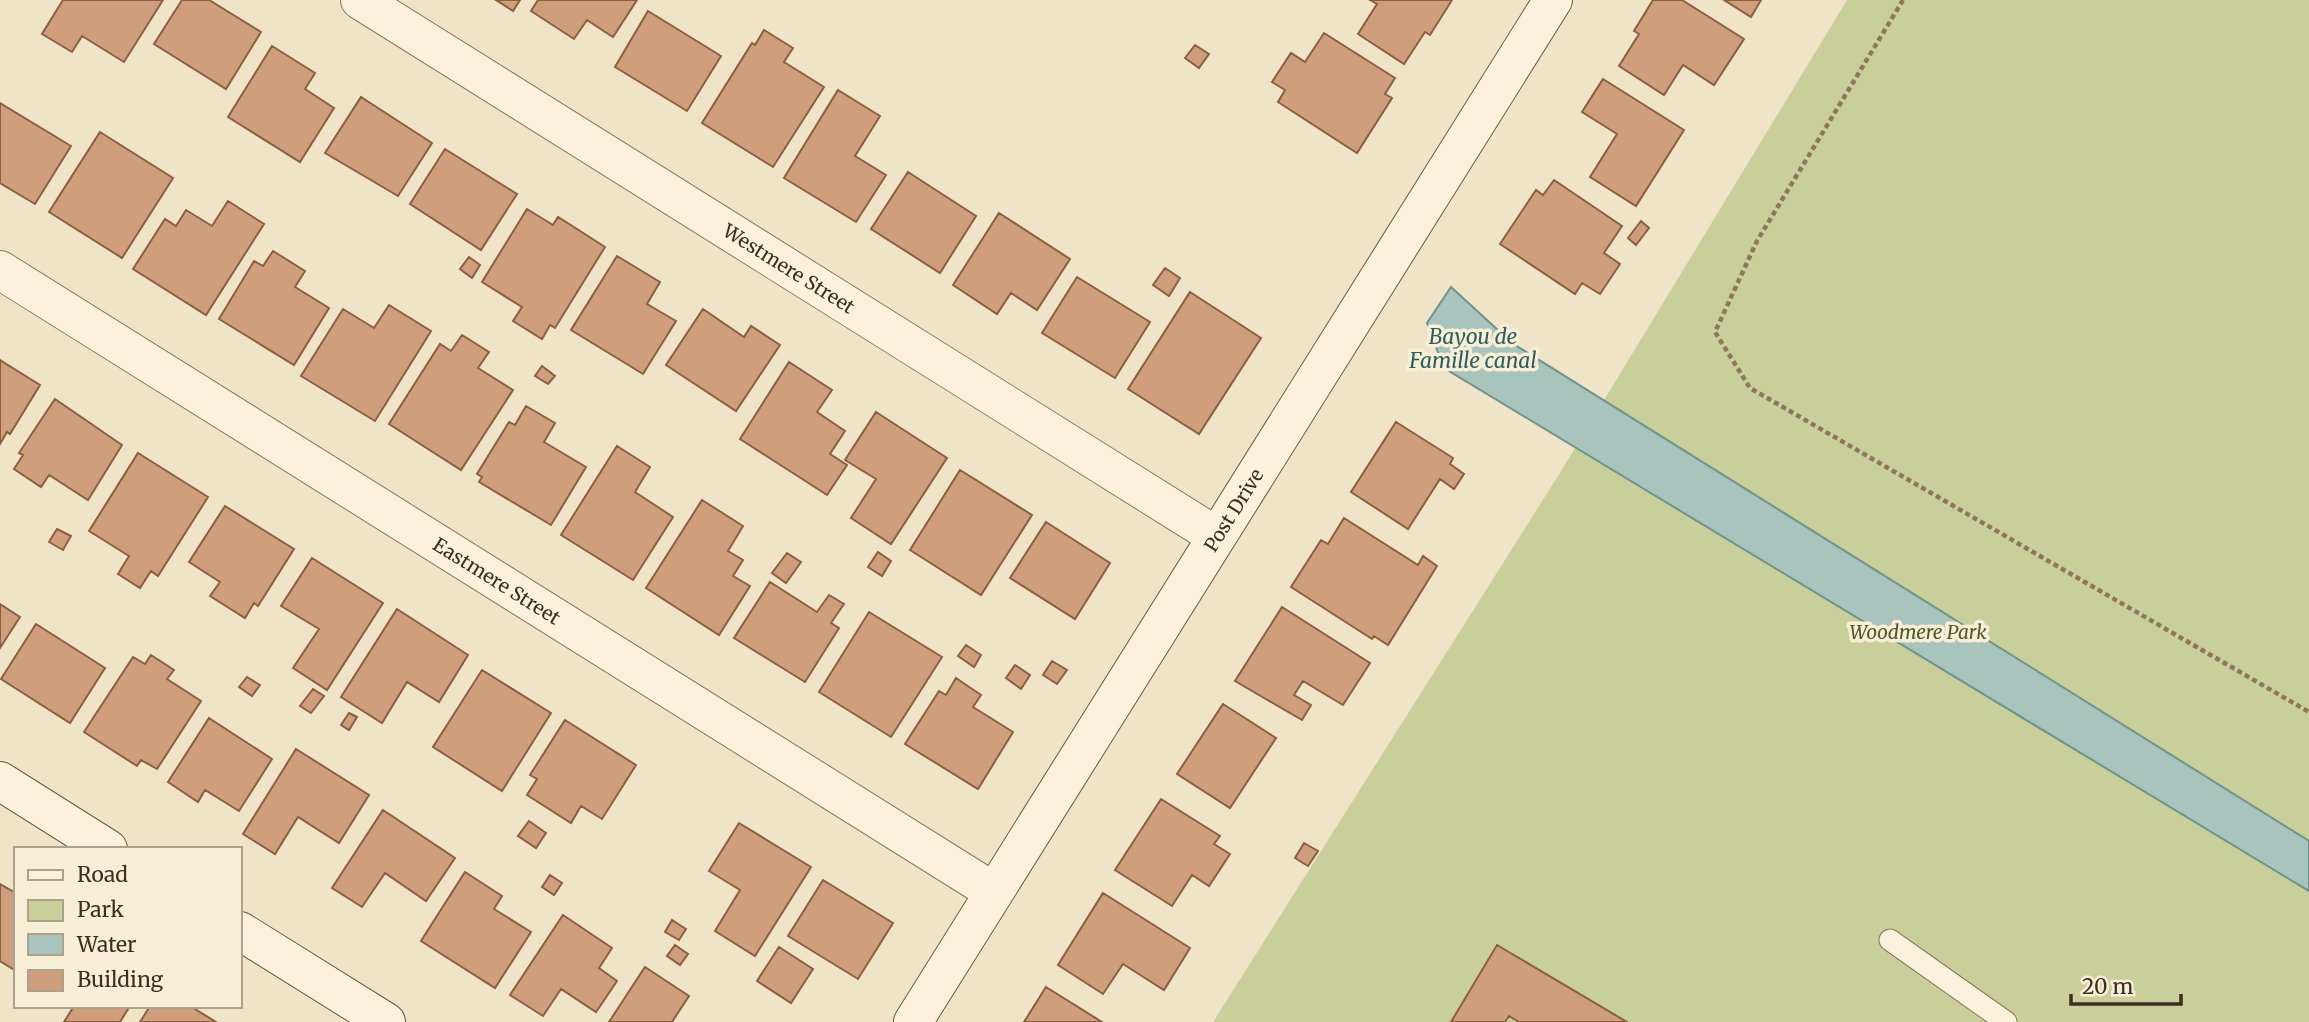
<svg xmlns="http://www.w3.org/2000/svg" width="2309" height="1022" font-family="Merriweather,serif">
<rect width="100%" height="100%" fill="#f0e4c8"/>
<path fill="#c9cf9b" d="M1847 0H2309V1022H1213L1558 476Z"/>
<path fill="#a9c4bc" stroke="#6f938a" stroke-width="2" d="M1451 287 1512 343 2309 841V891L1444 368 1427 323Z"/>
<path fill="#cf9f7d" stroke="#8d5f41" stroke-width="2" d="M63 0H163L124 62 82 36 72 52 42 34Z
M182 0H209L261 32 226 89 154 44Z
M496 0H520L513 11Z
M538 0H637L613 37 587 20 574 39 531 11Z
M1370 0H1452L1430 35 1425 32 1404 64 1358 34 1377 4Z
M1653 0H1682L1744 39 1714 85 1683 65 1664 95 1619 66 1639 34 1634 31Z
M1724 0H1761L1751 17Z
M648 11 721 56 687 111 615 67Z
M764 30 793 48 784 62 824 87 773 167 702 123 752 43 755 45Z
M1324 33 1395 78 1385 94 1392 98 1357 153 1278 102 1285 90 1272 82 1291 53 1305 62Z
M1195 45 1209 54 1199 68 1185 58Z
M272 46 315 73 305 89 334 108 300 162 228 117Z
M1603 79 1684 130 1636 206 1590 177 1617 134 1582 112Z
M838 90 880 116 855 156 886 175 856 222 784 178Z
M361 97 432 143 398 196 325 153Z
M0 103 71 146 35 204 0 183Z
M100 132 173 178 122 258 49 212Z
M445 149 517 194 481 250 410 204Z
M908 172 976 216 940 273 871 229Z
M1554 180 1622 226 1604 253 1620 264 1600 294 1582 283 1575 294 1500 244 1536 190 1543 195Z
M228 201 264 224 206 315 133 269 165 219 176 226 186 210 212 226Z
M527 209 553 225 558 217 605 247 555 328 550 325 542 339 513 321 522 307 482 282Z
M999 213 1070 259 1037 310 1011 293 997 314 953 285Z
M1641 221 1649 228 1636 245 1628 238Z
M273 251 305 271 295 287 329 308 294 365 219 319 254 261 263 266Z
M617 256 660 282 647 304 676 321 643 374 571 330Z
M469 257 480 265 472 278 460 269Z
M1165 268 1180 278 1169 296 1153 285Z
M1077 277 1150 322 1115 378 1042 333Z
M1190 292 1261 338 1199 434 1128 389Z
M389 305 431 331 375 421 301 376 343 309 374 328Z
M703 309 744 337 751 326 780 345 736 411 666 365Z
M462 335 489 352 478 368 513 390 461 470 389 424 440 344 451 351Z
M0 360 40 385 10 434 7 432 0 444Z
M789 362 832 390 817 412 845 431 830 454 847 465 827 495 740 439Z
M542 366 555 376 548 384 535 376Z
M55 399 122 445 88 500 49 475 41 487 14 469 23 455 19 453Z
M526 406 555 423 544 442 586 467 551 525 479 482 482 477 477 474 509 422 515 425Z
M876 412 947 458 891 544 851 518 876 479 845 460Z
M1396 422 1453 458 1450 464 1464 474 1454 489 1440 479 1408 529 1351 492Z
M617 446 650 467 635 492 673 517 633 580 561 535Z
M138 453 208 497 158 576 151 571 140 588 118 574 129 556 89 531Z
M960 470 1032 515 981 595 910 550Z
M702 500 743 526 728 551 743 560 733 576 750 586 719 635 646 588Z
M225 506 294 549 258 606 254 603 245 618 210 596 220 582 189 562Z
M1344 518 1418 565 1423 556 1437 566 1388 645 1374 636 1372 639 1291 587 1321 540 1328 544Z
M1046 522 1110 563 1075 619 1010 578Z
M57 529 71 536 63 550 49 542Z
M878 552 891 561 882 576 868 567Z
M787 553 801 562 786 583 772 573Z
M312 558 383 603 327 690 293 668 319 629 281 606Z
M770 582 817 612 829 595 844 604 831 623 839 628 805 682 734 638Z
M0 604 20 617 0 648Z
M1282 607 1370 663 1343 705 1303 681 1294 695 1311 705 1302 720 1235 681Z
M397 609 468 655 439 702 407 682 382 723 341 697Z
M869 612 942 657 891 737 819 692Z
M36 624 105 668 70 723 1 679Z
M966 645 981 655 974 667 958 656Z
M151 655 174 670 167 679 201 701 157 769 141 760 137 766 84 732 133 657 145 664Z
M1052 661 1067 670 1057 684 1043 675Z
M1015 665 1030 675 1021 689 1006 678Z
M482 670 551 713 502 791 433 747Z
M247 677 260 685 252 696 239 687Z
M956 678 981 695 973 707 1013 732 978 789 905 744 939 691 946 695Z
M313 689 324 696 311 713 300 706Z
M1223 704 1276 738 1230 808 1177 774Z
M349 713 357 717 349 730 341 725Z
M209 718 272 759 239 811 205 790 198 802 168 782Z
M565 720 636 765 602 819 581 806 571 823 527 795 537 779 530 775Z
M296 749 369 795 339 843 298 817 275 854 243 834Z
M1161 799 1220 836 1214 844 1230 854 1209 886 1192 875 1172 906 1115 870Z
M383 810 455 858 426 901 385 873 362 907 332 888Z
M529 821 546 833 536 848 518 836Z
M739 823 811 867 755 956 715 931 740 890 709 871Z
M1304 843 1318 851 1308 866 1295 858Z
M465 872 502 896 494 909 531 932 495 988 421 941Z
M550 875 562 883 554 895 542 887Z
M823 880 893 923 858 979 788 936Z
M0 884 16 893V971L0 961Z
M1103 893 1190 948 1164 990 1123 964 1103 994 1058 965Z
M563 915 612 948 599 968 617 981 596 1012 561 989 543 1016 510 995Z
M672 920 686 929 679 940 665 932Z
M675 945 688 954 680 965 667 956Z
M1497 945 1627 1022H1519L1509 1016 1505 1022H1451Z
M779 947 813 969 791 1003 757 981Z
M645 967 689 996 672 1022H609Z
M1046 987 1102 1022H1024Z
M74 1006H130L120 1022H64Z
M150 1006H190L216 1022H140Z"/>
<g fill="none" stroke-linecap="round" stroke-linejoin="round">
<g stroke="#8d765c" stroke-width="23">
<path id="lane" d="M1890 940 2006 1022"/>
</g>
<g stroke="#8d765c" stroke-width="40">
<g id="street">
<path id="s1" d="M360 0 1216 536"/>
<path id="s2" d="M0 270 994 892"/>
</g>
</g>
<g stroke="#6f573f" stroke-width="40">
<g id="secondary">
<path d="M0 781 108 849"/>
<path d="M240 931 386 1022"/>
<path id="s3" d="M913 1022 1553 0"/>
</g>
</g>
<path stroke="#8d765c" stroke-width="4.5" stroke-dasharray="5 3.5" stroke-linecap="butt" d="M1903 0 1757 241 1715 332 1750 388 2309 712"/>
<use href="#lane" stroke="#faf1dc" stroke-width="21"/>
<use href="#street" stroke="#faf1dc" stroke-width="38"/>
<use href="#secondary" stroke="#faf1dc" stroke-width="38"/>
</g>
<g text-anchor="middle" stroke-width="7" stroke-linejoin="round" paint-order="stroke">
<g font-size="19" fill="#3d2e20" stroke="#f7eed8">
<text dy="7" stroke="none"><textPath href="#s1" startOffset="506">Westmere Street</textPath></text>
<text dy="7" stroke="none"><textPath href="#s3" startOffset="604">Post Drive</textPath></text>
<text dy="7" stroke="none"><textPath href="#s2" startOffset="586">Eastmere Street</textPath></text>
</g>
<g font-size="19" font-style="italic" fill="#4d5a26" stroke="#f7eed8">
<text x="1918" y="639">Woodmere Park</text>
</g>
<g font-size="21" font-style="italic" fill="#2f5d5a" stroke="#f7eed8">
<text x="1473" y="344">Bayou de<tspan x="1473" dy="24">Famille canal</tspan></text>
</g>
</g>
<rect x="14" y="847" width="228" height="161" fill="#f7eed8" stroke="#ada18e" stroke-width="2"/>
<rect x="28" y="870" width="35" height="10" fill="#faf1dc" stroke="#ada18e" stroke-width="2"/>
<text x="77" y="882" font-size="21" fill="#3d2e20">Road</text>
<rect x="28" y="900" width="35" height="21" fill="#c9cf9b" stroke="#ada18e" stroke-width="2"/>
<text x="77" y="917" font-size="21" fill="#3d2e20">Park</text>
<rect x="28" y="934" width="35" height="21" fill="#a9c4bc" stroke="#ada18e" stroke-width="2"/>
<text x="77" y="952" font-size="21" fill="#3d2e20">Water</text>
<rect x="28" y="970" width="35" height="21" fill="#cf9f7d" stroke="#ada18e" stroke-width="2"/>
<text x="77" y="987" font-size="21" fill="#3d2e20">Building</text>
<path d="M2071 994v10h110v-10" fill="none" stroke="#3d2e20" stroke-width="3.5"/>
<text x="2082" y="994" font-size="21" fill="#3d2e20" stroke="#f7eed8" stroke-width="5" paint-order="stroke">20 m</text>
</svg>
